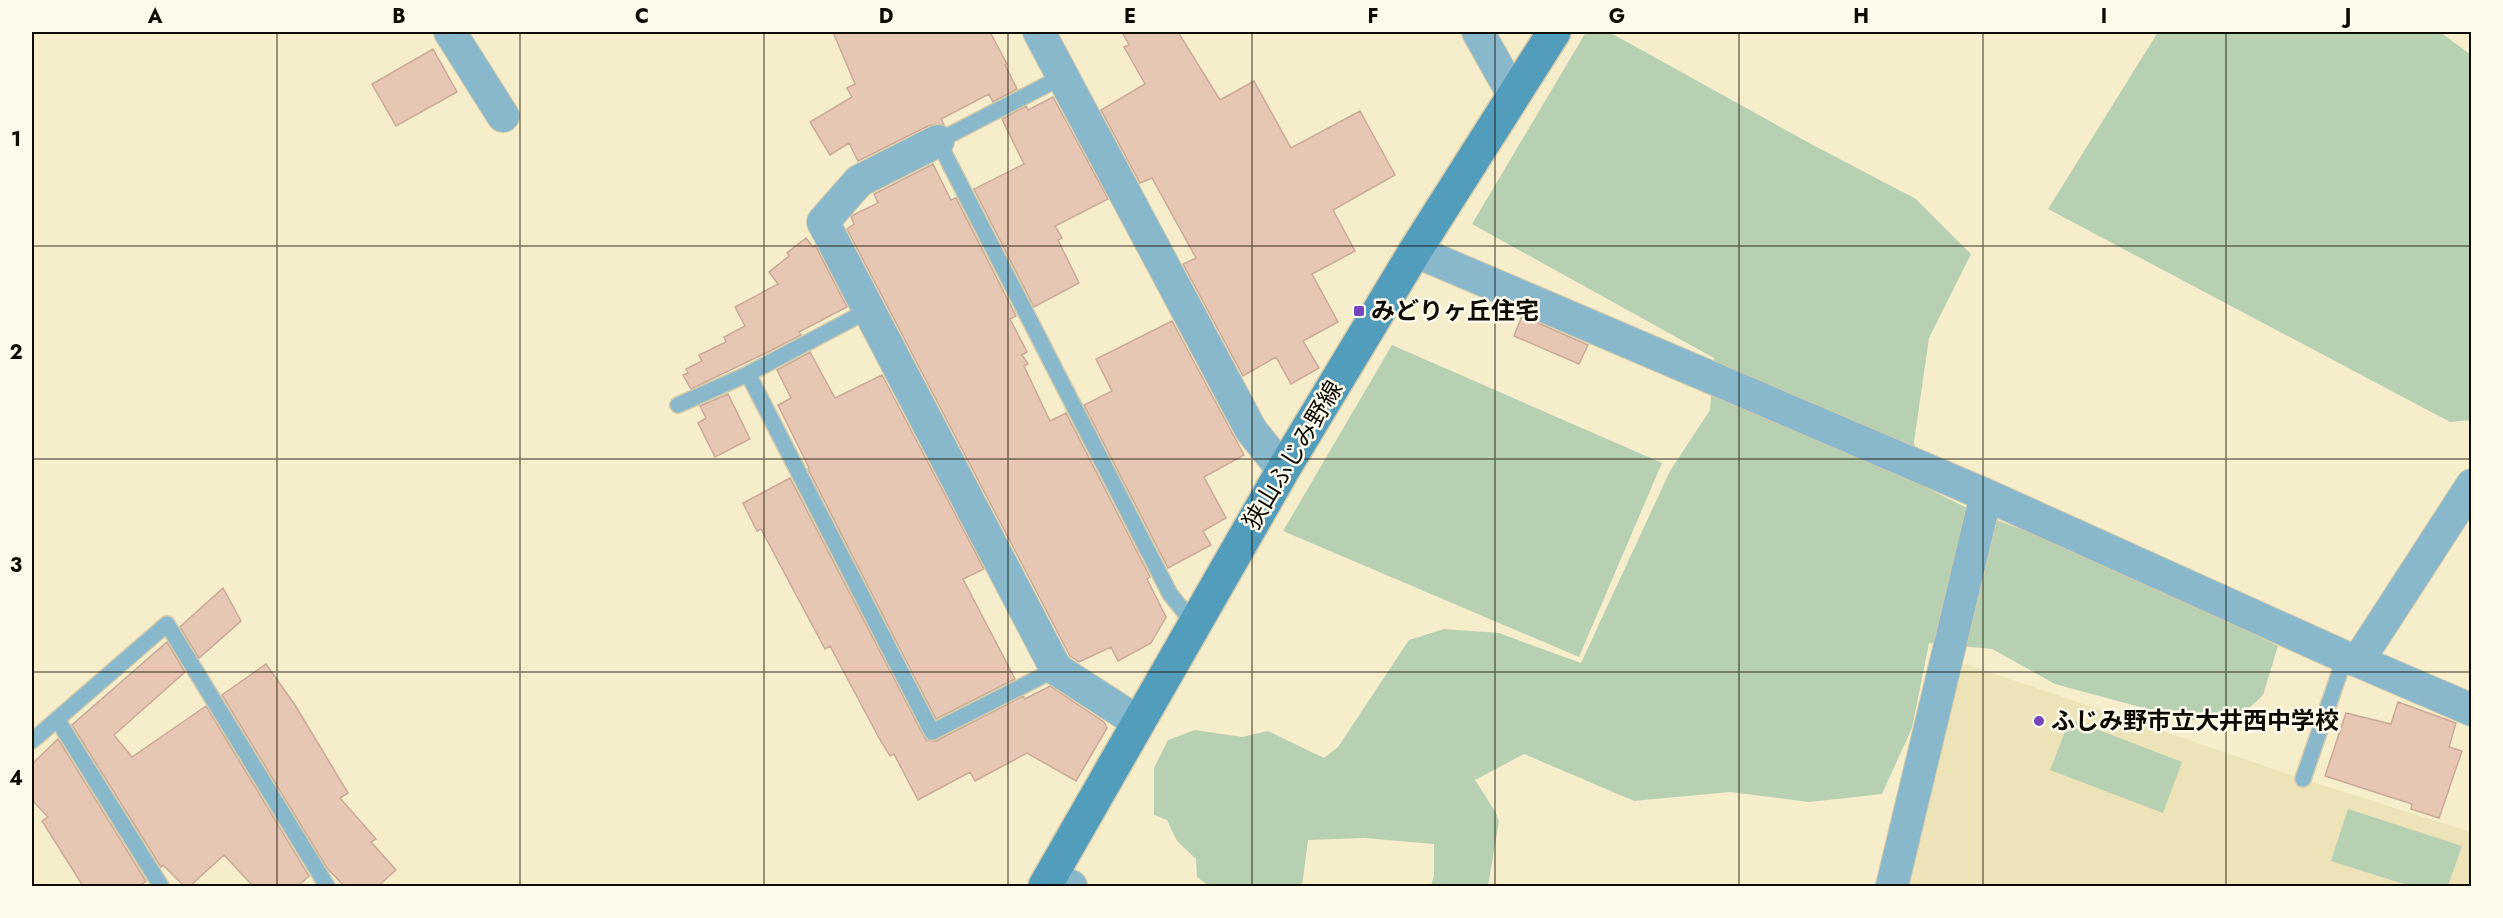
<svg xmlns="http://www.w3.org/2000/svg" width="2503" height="918" font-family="Jost,'Noto Sans JP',sans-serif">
<rect width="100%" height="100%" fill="#f6eecb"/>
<path fill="#ece3b9" d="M1960 662 2303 779 2471 832V886H1909Z"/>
<path fill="#b8d0b2" d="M1586 32H1609L1811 144 1916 199 1971 254 1929 338 1914 442 1923 486 1971 510 2110 564 2278 646 2263 695 2236 721 2188 720 2055 684 1992 649 1929 643 1912 728 1882 794 1809 802 1730 792 1634 801 1524 754 1475 780 1495 811 1499 821 1488 886H1431L1434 875V844L1364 838 1308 840 1302 886H1209L1197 877 1196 859 1177 841 1167 820 1154 815V768L1168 740 1195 730 1242 737 1268 731 1324 758 1338 747 1409 640 1444 629 1499 633 1581 663 1670 471 1710 410 1714 358 1472 224Z
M2158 32H2440L2471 55V420L2450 422 2048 209Z
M1392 345 1662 463 1579 657 1283 531Z
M2070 719 2182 762 2163 813 2050 770Z
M2348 809 2462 846 2448 886H2410L2331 861Z"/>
<path fill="#e7c7b3" stroke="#caaa97" stroke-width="1.5" d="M833 32H990L1007 64 1005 65 1017 89 993 102 989 94 941 119 944 125H930L858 161 849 143 830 155 810 122 852 97 847 88 855 84Z
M1122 32H1178L1220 100 1254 81 1291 148 1360 111 1395 175 1333 210 1355 251 1312 274 1338 322 1303 341 1319 368 1291 384 1276 357 1243 376 1183 264 1196 258 1152 178 1140 183 1101 110 1145 84 1124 47 1129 45Z
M433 49 457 92 396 126 372 84Z
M1053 97 1108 199 1055 226 1062 238 1058 240 1079 283 1034 307 974 189 1024 164 1002 119 1026 106 1028 110Z
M933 164 951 200 956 198 1016 316 1010 319 1027 352 1022 355 1028 364 1024 366 1050 421 1066 413 1150 577 1147 579 1166 617 1151 643 1118 661 1111 647 1079 662 1070 656 847 229 854 224 851 217 853 215 878 203 874 194Z
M806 238 813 247 815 245 847 307 799 332 801 335 768 352 691 389 683 375 688 373 686 369 702 361 699 355 726 342 724 337 745 326 735 307 778 284 769 272 789 256 787 253Z
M1522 316 1588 345 1579 364 1514 336Z
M1172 321 1244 455 1204 477 1226 518 1203 531 1211 545 1168 568 1084 405 1112 391 1096 359Z
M810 352 835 398 882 375 984 569 963 579 1015 679 936 719 808 469 809 468 778 405 791 398 777 370Z
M728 394 750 439 715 457 698 423 706 418 700 406Z
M790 478 926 740 936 741 1023 696 1025 699 1050 686 1104 722 1107 728 1076 781 1027 753 975 781 970 772 918 800 894 754 890 756 879 738 830 646 825 649 761 529 757 531 743 503Z
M223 588 241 621 199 658 180 627Z
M167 642 185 672 114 735 132 757 206 706 309 876 298 886H253L224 855 190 886H184L163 865 161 867 72 725Z
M266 664 295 705 348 793 340 798 376 839 371 842 396 870 378 886H344L327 868 222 695Z
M2398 702 2456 723 2449 747 2462 751 2439 818 2411 809 2412 804 2325 776 2346 713 2391 724Z
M58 739 146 881 140 886H83L42 821 48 817 32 800V764Z"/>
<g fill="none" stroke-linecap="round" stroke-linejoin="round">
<g stroke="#d1caab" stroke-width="18">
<path id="lane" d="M1062 77 938 141 1170 594 1194 624
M748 374 932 732 1056 669
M678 405 748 374 869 310
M57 719 161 886
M32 741 167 624 327 886
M2303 779 2345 657"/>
</g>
<g stroke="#d1caab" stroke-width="34">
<path id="street" d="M450 32 503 116
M1039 32 1251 430 1283 470
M1478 32 1514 96
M938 141 859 181 823 222 1056 669 1138 722
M1415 251 1986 495 2345 657 2358 661 2472 710
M2358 661 2472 485
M1047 883 1071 886
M1892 886 1986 495"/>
</g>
<g stroke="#d1caab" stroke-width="36">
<path id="secondary" d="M1045 886 1283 470 1415 251 1554 32"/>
</g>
<use href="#lane" stroke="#89b8cc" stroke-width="15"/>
<use href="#street" stroke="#89b8cc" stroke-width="32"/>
<use href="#secondary" stroke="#529dbb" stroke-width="33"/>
</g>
<path fill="none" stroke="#0e0b02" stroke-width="1.5" stroke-opacity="0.55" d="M277 32V886M520 32V886M764 32V886M1008 32V886M1252 32V886M1495 32V886M1739 32V886M1983 32V886M2226 32V886M32 246H2472M32 459H2472M32 672H2472"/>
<g fill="#7346be" stroke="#fefbed" stroke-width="2">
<rect x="1353" y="305" width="12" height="12" rx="3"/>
<circle cx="2039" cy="721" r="6"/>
</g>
<g text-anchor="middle" stroke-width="5" stroke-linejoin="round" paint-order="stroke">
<g font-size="24" font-weight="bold" fill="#0e0b02" stroke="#fefbed" text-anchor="start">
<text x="1371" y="319">みどりヶ丘住宅</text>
<text x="2051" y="729">ふじみ野市立大井西中学校</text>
</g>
<g font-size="24" fill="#0e0b02" stroke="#fefbed">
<text transform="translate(1293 455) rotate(-59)" y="8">狭山ふじみ野線</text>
</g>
</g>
<rect width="2503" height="918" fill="none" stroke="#fefbed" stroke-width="66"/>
<rect x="33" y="33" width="2437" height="852" fill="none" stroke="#0e0b02" stroke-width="2"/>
<g font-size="20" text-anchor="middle" font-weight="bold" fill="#0e0b02">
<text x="155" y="23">A</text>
<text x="399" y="23">B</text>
<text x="642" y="23">C</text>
<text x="886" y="23">D</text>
<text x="1130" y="23">E</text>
<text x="1373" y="23">F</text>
<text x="1617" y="23">G</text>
<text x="1861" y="23">H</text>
<text x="2104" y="23">I</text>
<text x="2348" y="23">J</text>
<text x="16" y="146">1</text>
<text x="16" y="359">2</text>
<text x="16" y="572">3</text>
<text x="16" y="785">4</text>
</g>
</svg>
